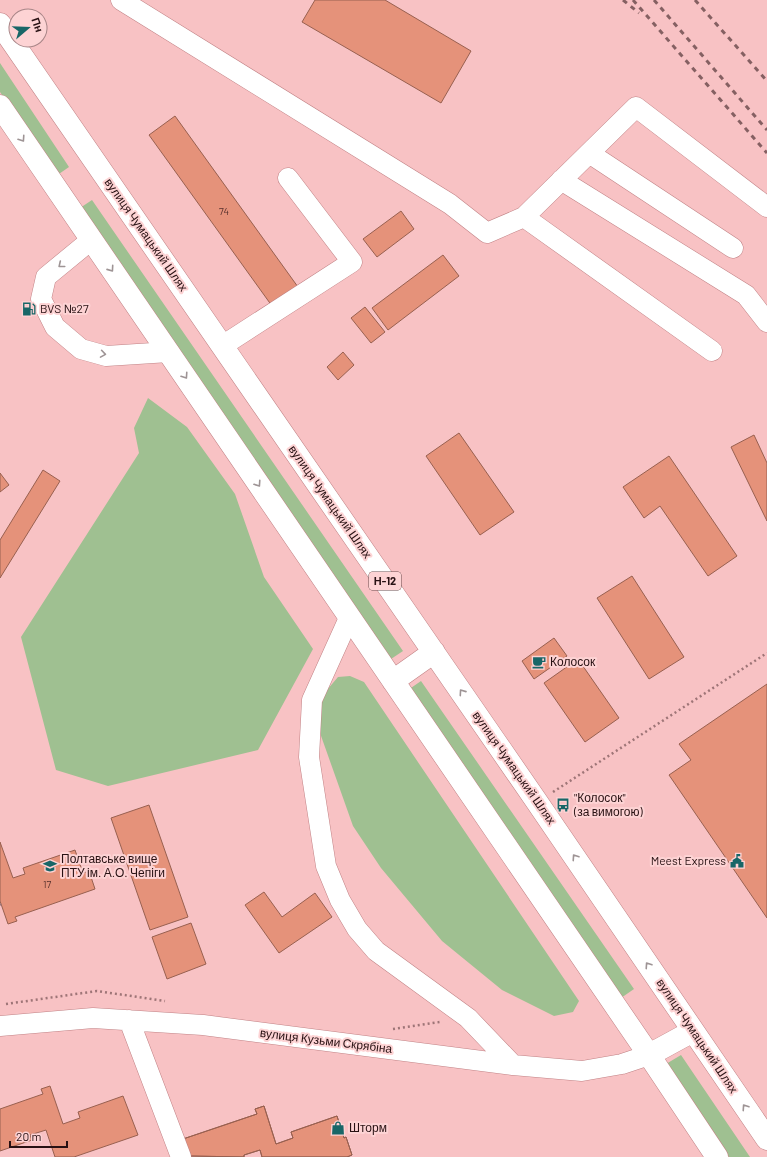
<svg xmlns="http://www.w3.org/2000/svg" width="767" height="1157" font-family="Barlow,sans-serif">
<rect width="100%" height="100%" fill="#f8c2c4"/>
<path fill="#9fc091" d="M0 63 69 167 56 176 0 92Z
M92 200 403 651 391 659 80 208Z
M148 398 187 427 235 494 264 577 313 649 258 750 108 786 56 770 21 637 139 453 134 428Z
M350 676 364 682 579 1001 573 1012 554 1016 502 990 442 941 381 868 353 826 320 733 321 697 338 677Z
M421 681 634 989 621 998 408 690Z
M681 1055 750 1157H729L666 1064Z"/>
<path fill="#e5927a" stroke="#986050" d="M315 0H385L471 51 441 103 302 22Z
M175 116 298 287 272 306 149 135Z
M401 211 414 229 377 257 363 239Z
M443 255 459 276 388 330 372 308Z
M365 307 385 332 371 343 351 318Z
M343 352 354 365 338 380 327 367Z
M459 433 514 512 480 535 426 456Z
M754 435 767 463V521L731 447Z
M669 456 737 556 708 576 660 506 644 518 623 487Z
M43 470 60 481 0 578V540Z
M0 473 9 485 0 492Z
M632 576 684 657 649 679 597 598Z
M554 638 567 656 534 679 522 661Z
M578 659 619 718 585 742 544 683Z
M767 684V918L669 775 691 760 679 744Z
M149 805 188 917 150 930 111 818Z
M0 842 13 878 25 874 23 868 75 850 83 873 89 871 95 889 15 917 17 921 8 924 0 901Z
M264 892 282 917 315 893 332 917 279 953 245 905Z
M191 923 206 964 167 979 152 937Z
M50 1086 63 1124 80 1118 78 1112 123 1096 138 1135 74 1157H55L46 1130 30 1135 32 1140 0 1151V1109L43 1094 41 1089Z
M264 1106 276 1144 293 1138 291 1132 337 1116 344 1138 346 1137 352 1155 347 1157H262L260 1150 244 1155V1157L189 1156 183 1139 257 1114 255 1109Z
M264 1106 276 1144 293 1138 291 1132 337 1116 344 1138 346 1137 352 1155 347 1157H262L260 1150 244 1155V1157L189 1156 183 1139 257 1114 255 1109Z"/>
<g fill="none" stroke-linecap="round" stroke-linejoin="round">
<g stroke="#c18285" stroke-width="21">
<path id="minor" d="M121 0 450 204 487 233 524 217
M589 153 733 248
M561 180 746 295 767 322
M91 240 46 277 41 299 55 327 81 349 106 356 169 352
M222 346 352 262 288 178
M712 351 524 217 636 107 767 207
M349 618 312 700 309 757 326 866 340 900 357 929 376 951 468 1018 513 1065
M129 1020 181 1157
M0 1026 93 1018 203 1025 513 1065 582 1071 622 1064 649 1055"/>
</g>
<g stroke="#c18285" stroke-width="23">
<path id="major" d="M0 24 537 802 767 1139
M0 106 649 1055 717 1157
M393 681 434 652
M649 1055 693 1031"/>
</g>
<path stroke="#9e7577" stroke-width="2.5" stroke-dasharray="2 3" stroke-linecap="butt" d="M553 792 767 653
M0 905 1 904
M6 1004 97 991 165 1001
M393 1029 440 1022"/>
<use href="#minor" stroke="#fff" stroke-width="20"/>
<use href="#major" stroke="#fff" stroke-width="22"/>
<path stroke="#856062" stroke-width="3" stroke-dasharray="5 5" stroke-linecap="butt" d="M623 0 639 13
M633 0 767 153
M654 0 767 130
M695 0 767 81"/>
</g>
<defs><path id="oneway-chevron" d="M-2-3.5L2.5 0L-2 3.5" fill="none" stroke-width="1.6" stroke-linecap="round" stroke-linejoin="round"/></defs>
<g stroke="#9e9495">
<use href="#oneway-chevron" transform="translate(22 139) rotate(56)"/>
<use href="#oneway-chevron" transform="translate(61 265) rotate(141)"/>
<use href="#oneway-chevron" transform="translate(111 269) rotate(55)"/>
<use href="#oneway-chevron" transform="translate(103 354) rotate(9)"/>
<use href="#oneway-chevron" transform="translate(185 376) rotate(56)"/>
<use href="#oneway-chevron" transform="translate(258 484) rotate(56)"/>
<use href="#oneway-chevron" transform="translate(462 692) rotate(-125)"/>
<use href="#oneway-chevron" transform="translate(575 857) rotate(-124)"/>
<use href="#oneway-chevron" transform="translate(648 965) rotate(-124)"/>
<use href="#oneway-chevron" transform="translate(745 1107) rotate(-124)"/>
</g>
<defs>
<g id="fuel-bare" transform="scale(1.08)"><path d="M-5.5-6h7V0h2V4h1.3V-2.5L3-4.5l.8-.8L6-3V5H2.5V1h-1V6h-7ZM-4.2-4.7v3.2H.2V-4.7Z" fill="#186667" stroke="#fdd3d4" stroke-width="2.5" paint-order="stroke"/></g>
<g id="cafe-bare" transform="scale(1.08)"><path d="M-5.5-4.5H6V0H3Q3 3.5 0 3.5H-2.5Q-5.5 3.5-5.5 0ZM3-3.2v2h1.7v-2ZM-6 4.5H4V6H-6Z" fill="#186667" stroke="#fdd3d4" stroke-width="2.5" paint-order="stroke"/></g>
<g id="bus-bare" transform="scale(1.08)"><path d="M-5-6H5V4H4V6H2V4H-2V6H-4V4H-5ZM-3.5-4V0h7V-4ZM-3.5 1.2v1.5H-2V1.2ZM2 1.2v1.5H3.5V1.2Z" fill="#186667" stroke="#fdd3d4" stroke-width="2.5" paint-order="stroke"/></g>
<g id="civic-bare" transform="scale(1.08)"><path d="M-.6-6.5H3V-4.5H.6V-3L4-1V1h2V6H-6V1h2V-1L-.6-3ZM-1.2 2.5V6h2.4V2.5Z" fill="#186667" stroke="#fdd3d4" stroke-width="2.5" paint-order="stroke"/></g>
<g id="university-bare" transform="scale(1.08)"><path d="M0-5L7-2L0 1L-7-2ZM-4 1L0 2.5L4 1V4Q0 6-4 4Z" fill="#186667" stroke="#fdd3d4" stroke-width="2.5" paint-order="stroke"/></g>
<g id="shop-bare" transform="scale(1.08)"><path d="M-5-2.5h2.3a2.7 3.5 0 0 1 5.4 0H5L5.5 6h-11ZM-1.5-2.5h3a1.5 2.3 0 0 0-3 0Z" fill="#186667" stroke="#fdd3d4" stroke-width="2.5" paint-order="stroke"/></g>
</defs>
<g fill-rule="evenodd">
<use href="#fuel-bare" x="29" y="309"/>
<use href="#cafe-bare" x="539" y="662"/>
<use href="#bus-bare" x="563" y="805"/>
<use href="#civic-bare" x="737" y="861"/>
<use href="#university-bare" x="50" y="866"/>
<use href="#shop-bare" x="338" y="1128"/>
</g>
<g text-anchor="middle" stroke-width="4" stroke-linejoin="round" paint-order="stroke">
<g font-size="10" fill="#57312d">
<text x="224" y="215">74</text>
<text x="47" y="888">17</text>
</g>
<rect fill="#fdd3d4" stroke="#684b4d" stroke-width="1" x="369" y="572" width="32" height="18" rx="3"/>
<g font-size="11" font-weight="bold" fill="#281113">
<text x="385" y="585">Н-12</text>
</g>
<g font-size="12" fill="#281113" stroke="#fdd3d4">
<text transform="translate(146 235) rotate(55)" y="4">вулиця Чумацький Шлях</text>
<text transform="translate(330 502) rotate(55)" y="4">вулиця Чумацький Шлях</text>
<text transform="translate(514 768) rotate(55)" y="4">вулиця Чумацький Шлях</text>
<text transform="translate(697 1036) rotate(56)" y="4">вулиця Чумацький Шлях</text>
<text transform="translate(326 1041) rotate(7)" y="4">вулиця Кузьми Скрябіна</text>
</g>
<g font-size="12" fill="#281113" stroke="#fdd3d4" text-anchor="start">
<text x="40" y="313">BVS №27</text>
<text x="550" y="666">Колосок</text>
<text x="574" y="802">"Колосок"<tspan x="574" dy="14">(за вимогою)</tspan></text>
<text x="61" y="863">Полтавське вище<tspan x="61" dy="14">ПТУ ім. А.О. Чепіги</tspan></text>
<text x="726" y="865" text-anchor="end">Meest Express</text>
<text x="349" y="1132">Шторм</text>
</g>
</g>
<g transform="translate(28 28) rotate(71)"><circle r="19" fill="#fdd3d4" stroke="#a88587"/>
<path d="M0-3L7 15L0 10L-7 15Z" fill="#186667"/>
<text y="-6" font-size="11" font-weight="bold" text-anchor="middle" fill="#281113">Пн</text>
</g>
<path d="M10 1141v6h57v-6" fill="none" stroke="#281113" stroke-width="2"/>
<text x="16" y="1141" font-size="12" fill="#281113" stroke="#fdd3d4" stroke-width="3" paint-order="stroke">20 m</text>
</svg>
